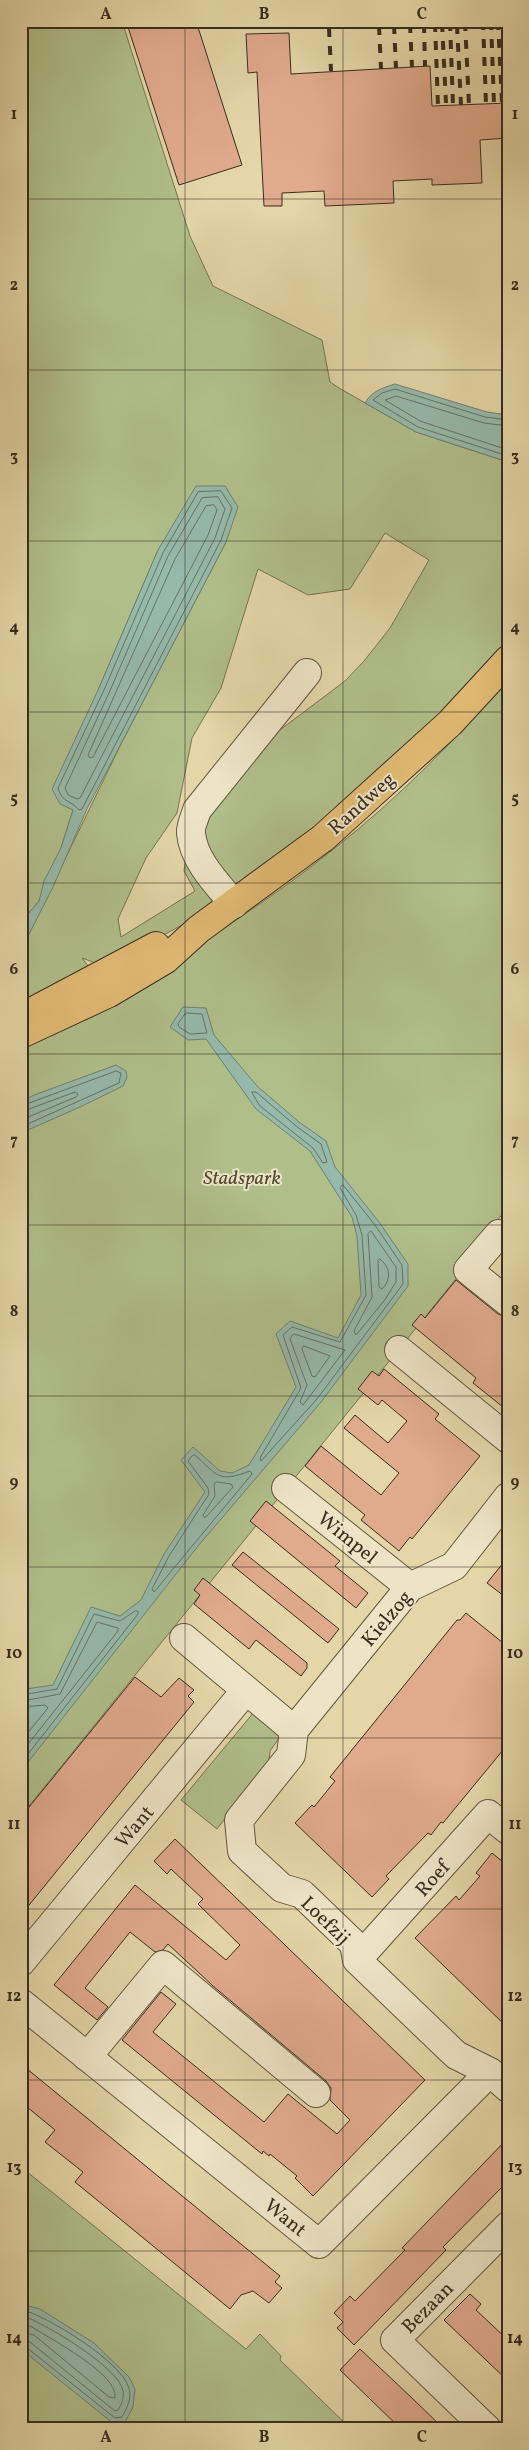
<svg xmlns="http://www.w3.org/2000/svg" width="529" height="2450" font-family="Vollkorn,serif">
<rect width="100%" height="100%" fill="#e4d6a7"/>
<filter id="stains"><feTurbulence type="fractalNoise" baseFrequency=".004" numOctaves="4"/><feColorMatrix values="0 0 0 0 .2 0 0 0 0 .09 0 0 0 0 .02 0 0 0 .5 -.17"/></filter>
<radialGradient id="worn" r=".72"><stop offset=".6" stop-color="#630" stop-opacity="0"/><stop offset="1" stop-color="#630" stop-opacity=".3"/></radialGradient>
<path fill="#b0bf8a" stroke="#747655" d="M21 21H122L190 236 213 286 322 340 330 382 339 388 416 432 508 462V643L404 751 329 818 237 886 220 876 200 827 268 739 345 681 364 661 390 628 429 560 385 533 350 589 308 595 258 569 221 688 192 738 177 813 146 858 118 919 121 937 195 891 184 871 185 863H194L214 900 199 916 100 969 93 962 82 958 94 974 21 1011V950L121 744 226 542 158 550 99 688 73 810 61 848 39 901 24 919 21 928Z
M508 679V1207L456 1272 459 1275 21 1816V1042C54 1026 88 1011 119 993 193 949 268 902 335 848 398 798 456 740 508 679Z
M254 1712 282 1734 270 1751 269 1761 217 1829 181 1800Z
M21 2167 246 2349 260 2334 281 2356 280 2360 351 2429H21Z"/>
<path fill="#95b9aa" stroke="#708173" d="M395 384 487 412 508 415V462L416 432 365 403C372 391 382 388 395 384Z
M196 486H225L238 507 226 542 87 809 53 887 21 950V928L24 919 39 901 44 881 61 848 73 810 60 804 52 789 99 688 158 550Z
M183 1007 206 1008 214 1035 257 1086 299 1122 326 1141 335 1167 379 1222 408 1264V1286L321 1402 198 1546 21 1771V1727L23 1724 21 1717V1682L26 1689 53 1685 91 1607 120 1616 141 1600 164 1554 205 1492 181 1460 193 1447 220 1471 232 1473 249 1465 296 1387 276 1334 290 1321 338 1338 361 1295 357 1236 352 1217 310 1151 256 1109 206 1039 188 1040 170 1027Z
M116 1065 126 1071 127 1077 123 1086 80 1107 21 1133V1102L34 1095Z
M21 2304 40 2309 94 2343 129 2377 135 2389 133 2407 125 2422 114 2424 21 2349Z"/>
<g fill="none" stroke-linecap="round" stroke-linejoin="round">
<path stroke="#677365" stroke-width="1" d="M508 420 485 417 395 389 382 393 373 400 418 427 508 456
M508 426 484 423 396 396 385 400 420 421 508 450
M221 491 232 508 221 540 82 809 79 810C71 800 62 803 58 788L104 690 163 553 198 492Z
M218 497 225 509 215 538 80 798 77 799 68 795 65 788 109 693 168 556 202 498Z
M214 505 217 510 208 535 93 757 90 758 88 755 175 559 206 506Z
M186 1013 202 1014 207 1033 190 1034 179 1027 178 1024Z
M252 1092H256L296 1126 321 1144 327 1162 323 1163 313 1148 260 1106Z
M21 1106 116 1071 121 1073 119 1083 21 1127
M21 1112 75 1092 78 1094 76 1097 21 1120
M343 1185 375 1225 402 1265 403 1284 317 1399 261 1461 260 1458 301 1388 283 1335 292 1327 340 1342 366 1295 362 1235 356 1215 340 1188Z
M371 1231 396 1267V1282L384 1301 356 1335 354 1331 372 1297 368 1234Z
M380 1259C390 1267 392 1279 382 1289L379 1287 378 1261Z
M294 1334 345 1350 303 1405 300 1402 307 1385 290 1339Z
M304 1346 330 1356 315 1377 312 1376 302 1349Z
M195 1455C218 1476 218 1483 250 1471L252 1474 154 1592 152 1589 169 1556 209 1494 208 1488 188 1461 192 1456Z
M217 1482 231 1484 233 1487 205 1518 203 1515 215 1496 214 1484Z
M21 1691 27 1694 57 1689 94 1614 120 1621 135 1611H138V1614L21 1763
M21 1699 28 1700 60 1694 97 1622 118 1628V1631L21 1753
M21 1707 45 1705 48 1708 21 1741
M21 2309C48 2317 120 2360 129 2388 132 2398 127 2408 122 2417L115 2418 26 2347 21 2346
M21 2315C43 2322 120 2368 123 2391 124 2398 122 2404 118 2410L115 2411 105 2403 30 2342 21 2339
M21 2323 32 2327C50 2339 119 2374 115 2398L109 2397 34 2335 21 2332"/>
</g>
<path fill="#e0aa8d" stroke="#392d20" d="M126 21H196L242 165 179 185Z
M289 33 291 74 430 66 432 106 508 103V138L480 140 482 183 432 185V179L393 181 394 203 325 206 324 191 282 193V206H264L257 72 248 73 246 34Z
M456 1280 498 1314 508 1317V1411L473 1383 476 1378 412 1325 421 1314 425 1318Z
M384 1369 439 1414 435 1419 480 1456 412 1539 410 1537 399 1551 361 1520 365 1515 305 1466 321 1446 381 1495 399 1473 344 1428 355 1415 388 1443 407 1421 382 1400 378 1405 358 1389 372 1371 379 1376Z
M266 1501 340 1561 335 1566 368 1593 356 1608 250 1521Z
M243 1552 339 1629 328 1643 232 1565Z
M508 1557V1599L487 1583Z
M203 1578 307 1663V1668L301 1676 256 1640 249 1649 194 1604 200 1595 194 1590Z
M466 1613 508 1647V1744L443 1823 441 1822 431 1835 428 1833 386 1876 389 1879 372 1897 295 1823 312 1805 314 1807 335 1781 330 1777 457 1620H460Z
M135 1677 161 1697 179 1678 194 1690 188 1696 194 1702 21 1915V1817Z
M175 1839 425 2080 313 2196 295 2178 297 2176 270 2154 269 2156 263 2151 262 2154 122 2040 161 1992 176 2004 153 2032 264 2122 288 2094 337 2134 350 2120 330 2100 331 2088 326 2081 213 1986 168 1944 163 1950 155 1952 130 1932 85 1988 108 2007 97 2020 54 1985 135 1885 226 1960 240 1945 198 1904 203 1899 171 1869 167 1874 154 1861Z
M492 1853 508 1866V2028L415 1938 456 1896 459 1900 480 1876 476 1873Z
M21 2064 280 2276 275 2282 282 2288 269 2303 253 2291 241 2295 230 2309 75 2182 83 2172 45 2142 55 2130 21 2102Z
M508 2138V2181L443 2247 446 2250 354 2345 337 2328 343 2322 334 2313 350 2296 355 2301 405 2250 402 2248Z
M470 2294 481 2304 476 2310 508 2340V2381L444 2320Z
M360 2349 412 2398 444 2429H401L340 2370Z"/>
<g fill="none" stroke-linecap="round" stroke-linejoin="round">
<g stroke="#645742" stroke-width="30">
<path id="minor" d="M234 904C218 885 193 860 191 833 190 827 195 817 197 810L307 673
M508 1241 499 1234 468 1270 508 1302
M399 1350 508 1439
M286 1488 410 1587
M184 1638 294 1730
M294 1730 291 1755 239 1820 242 1851 282 1888 302 1894 354 1944 357 1960 456 2055 490 2072 508 2088
M294 1730 410 1587 454 1566 508 1497
M357 1960 488 1814 508 1830
M21 1962 246 1690
M21 2003 319 2244 490 2072
M87 2057 163 1965 316 2093
M487 2429 395 2340 508 2226"/>
</g>
<g stroke="#392d20" stroke-width="30">
<path id="major" d="M37 1009 156 946
M21 1034 109 993 166 959 199 929 323 838 450 723 508 660"/>
</g>
<use href="#minor" stroke="#ede4c6" stroke-width="28"/>
<use href="#major" stroke="#e2bb74" stroke-width="28"/>
<path stroke="#392d20" stroke-width="4" stroke-dasharray="9 9" stroke-linecap="butt" d="M483 21 486 104
M491 21 494 104
M498 21 502 103
M506 21 508 52
M450 22 453 106
M465 22 469 105
M435 23 438 106
M442 23 446 103
M410 24 412 67
M424 24 425 66
M394 25 396 68
M457 25 461 105
M379 26 381 69
M329 28 331 71"/>
</g>
<path fill="none" stroke="#392d20" stroke-width="1" stroke-opacity="0.55" d="M185 21V2429M343 21V2429M21 199H508M21 370H508M21 541H508M21 712H508M21 883H508M21 1054H508M21 1225H508M21 1396H508M21 1567H508M21 1738H508M21 1909H508M21 2080H508M21 2251H508"/>
<g text-anchor="middle" stroke-width="4" stroke-linejoin="round" paint-order="stroke">
<g font-size="20" fill="#392d20" stroke="#ede4c6">
<text transform="translate(361 803) rotate(-42)" y="7">Randweg</text>
<text transform="translate(348 1537) rotate(39)" y="7">Wimpel</text>
<text transform="translate(386 1618) rotate(-50)" y="7">Kielzog</text>
<text transform="translate(134 1826) rotate(-50)" y="7">Want</text>
<text transform="translate(432 1878) rotate(-48)" y="7">Roef</text>
<text transform="translate(326 1920) rotate(44)" y="7">Loefzij</text>
<text transform="translate(286 2217) rotate(39)" y="7">Want</text>
<text transform="translate(427 2307) rotate(-45)" y="7">Bezaan</text>
</g>
<g font-size="20" font-style="italic" fill="#514a35" stroke="#ede4c6">
<text x="242" y="1184">Stadspark</text>
</g>
</g>
<rect width="529" height="2450" fill="none" stroke="#e4d6a7" stroke-width="55"/>
<rect x="28" y="28" width="474" height="2394" fill="none" stroke="#392d20" stroke-width="2"/>
<g font-size="16" text-anchor="middle" font-weight="bold" fill="#392d20">
<text x="106" y="19">A</text>
<text x="264" y="19">B</text>
<text x="422" y="19">C</text>
<text x="14" y="119">1</text>
<text x="515" y="119">1</text>
<text x="14" y="290">2</text>
<text x="515" y="290">2</text>
<text x="14" y="461">3</text>
<text x="515" y="461">3</text>
<text x="14" y="632">4</text>
<text x="515" y="632">4</text>
<text x="14" y="803">5</text>
<text x="515" y="803">5</text>
<text x="14" y="974">6</text>
<text x="515" y="974">6</text>
<text x="14" y="1145">7</text>
<text x="515" y="1145">7</text>
<text x="14" y="1316">8</text>
<text x="515" y="1316">8</text>
<text x="14" y="1487">9</text>
<text x="515" y="1487">9</text>
<text x="14" y="1658">10</text>
<text x="515" y="1658">10</text>
<text x="14" y="1829">11</text>
<text x="515" y="1829">11</text>
<text x="14" y="2001">12</text>
<text x="515" y="2001">12</text>
<text x="14" y="2172">13</text>
<text x="515" y="2172">13</text>
<text x="14" y="2343">14</text>
<text x="515" y="2343">14</text>
<text x="106" y="2442">A</text>
<text x="264" y="2442">B</text>
<text x="422" y="2442">C</text>
</g>
<rect width="100%" height="100%" filter="url(#stains)"/>
<rect width="100%" height="100%" fill="url(#worn)"/>
</svg>
